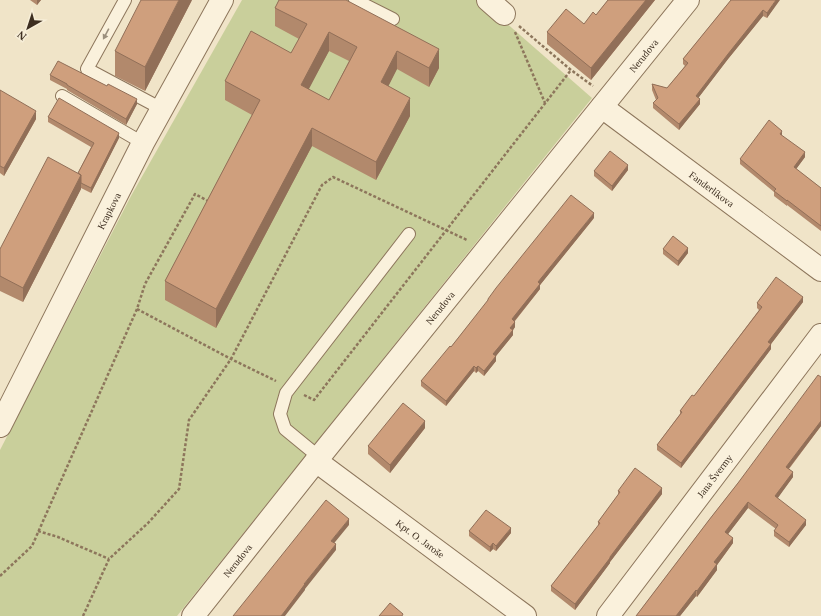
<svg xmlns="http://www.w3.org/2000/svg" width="821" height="616" font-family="Georgia,serif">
<rect width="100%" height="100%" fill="#f0e4c8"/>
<path fill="#c9cf9b" d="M242 0H480L592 98 177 616H0V450L131 196Z"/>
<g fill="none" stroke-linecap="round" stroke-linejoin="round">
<g stroke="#8d765c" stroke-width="14">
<path id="service" d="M125 0 87 69 162 109
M355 0 393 19
M62 96 143 143
M319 457 285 429 280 414 286 393 409 234"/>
</g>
<g stroke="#8d765c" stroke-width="24">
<g id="minor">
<path d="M488 0 504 14"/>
<path id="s1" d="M602 107 821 270"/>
<path id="s2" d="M0 426 143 143 222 0"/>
<path id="s3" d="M316 461 525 616"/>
<path id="s4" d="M193 616 316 461 688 0"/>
<path id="s5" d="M608 616 821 335"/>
</g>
</g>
<path stroke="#8d765c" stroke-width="2.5" stroke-dasharray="3 2" stroke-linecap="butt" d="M519 26 571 70 593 86
M515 32 545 103
M137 309 231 359 276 381
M304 395 314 400 571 70
M38 531 58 537 109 559
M0 576 32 546 137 309 145 284 195 194 210 202
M83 616 109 559 148 523 179 489 189 420 231 359 322 185 333 177 467 240"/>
<use href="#service" stroke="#faf1dc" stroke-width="12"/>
<use href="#minor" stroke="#faf1dc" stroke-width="22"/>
</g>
<path fill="#b2896c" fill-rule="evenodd" d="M30 0H41L37 5Z
M192 0 145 91 115 76V51Z
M279 0 439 68 429 87 397 69 388 86 410 116 376 180 312 146 216 328 165 300V281L252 115 225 100V81L291 53 299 39 275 26V8ZM329 51 349 61 329 100 308 89Z
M608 0H655L591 80 547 44V32L584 24 596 15Z
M731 0 775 6 767 18 763 16 728 59 698 98 700 104 679 130 653 108V103L656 100 652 90V84L667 88 685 66 683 64V59Z
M50 75 137 104 126 125 67 90V89L50 80Z
M0 90 36 119 4 176 0 173Z
M48 117 119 138 91 193 81 188V189L23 302 0 291V249L78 173 91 147 48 122Z
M782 136 805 157 796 169 821 188V231L787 205V206L774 196V192L740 164V159Z
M628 170 612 191 594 176V171Z
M594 218 540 285V289L515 321V327L513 330V335L496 356V361L484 376 478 371 476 373 474 371 446 406 421 386V381L451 347 488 301V299Z
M663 249 688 253 678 266 663 254Z
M803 302 771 344V349L681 468 657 450V445L680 414V411L694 396 759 310 757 308V303Z
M821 377V426L789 469 793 477 777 498 806 525 789 547 774 536V531L776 529 748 508 728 534 733 543 717 565V570L697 597 696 596 680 616H636L709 520Z
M425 428 390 473 368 454V446Z
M618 491 662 494 610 562V563L575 610 551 591V586L598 526V522L618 495Z
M469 531 511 533 496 551 493 549 490 552 469 536Z"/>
<path fill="#916f58" d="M37 0H41L37 5Z
M179 0H192L145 91V67Z
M646 0H655L591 80V68Z
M776 0H780L767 18V13Z
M763 10V16L728 59 696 101V96L728 54Z
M329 32V51L301 104V85Z
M439 49V68L429 87V68Z
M397 51V69L381 101V82Z
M410 98V116L376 180V162Z
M137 99V104L126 125V119Z
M700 99V104L679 130V124Z
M36 111V119L4 176V168Z
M312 128V146L216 328V309Z
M782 131V136L780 134Z
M119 133V138L91 193V188Z
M805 152V157L794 172V167Z
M628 165V170L612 191V186Z
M81 175V189L23 302V288Z
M594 213V218L540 285V289L512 324V319L538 282Z
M688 248V253L678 266V261Z
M803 297V302L771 344V349L681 468V463L768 342Z
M515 322V327L513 330V335L496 356V361L484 376V371L493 354 510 328Z
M474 366V371L446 406V401Z
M478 366V371L476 373V368Z
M425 421V428L390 473V465Z
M821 421V426L786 472V467Z
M793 472V477L775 502V496Z
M662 488V494L610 562V563L575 610V604Z
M748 502V508L725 538V532Z
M349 519V525L331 547V541Z
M806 520V525L789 547V542Z
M511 528V533L496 551V546Z
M733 538V543L717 565V570L697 597V591L714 562Z
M493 543V549L490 552V547Z
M336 544V550L305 589V590L285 616H281L304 584Z
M696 590V596L680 616H676Z"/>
<path fill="#cf9f7d" stroke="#916f58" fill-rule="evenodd" d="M141 0H179L145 67 115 51Z
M279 0H346L439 49 429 68 397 51 381 82 410 98 376 162 312 128 216 309 165 281 260 100 225 81 251 31 291 53 307 24 275 8ZM329 32 357 47 329 100 301 85Z
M608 0H646L591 68 547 32 566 9 584 24 593 12 596 15Z
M731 0H776L767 13 763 10 728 54 696 96 700 99 679 124 653 103 658 98 652 84 667 88 688 63 683 59Z
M58 61 107 86 108 84 137 99 126 119 67 85V84L50 75Z
M0 90 36 111 4 168 0 166Z
M59 98 119 133 91 188 81 183V175L78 173 94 143 48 117Z
M769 120 782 131 780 134 805 152 794 167 821 188V226L787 200V201L774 191 776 189 740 159Z
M610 151 628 165 612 186 594 171Z
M48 157 81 175 23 288 0 276V249Z
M571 195 594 213 538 282 540 284 512 319 515 322 510 328 513 330 493 354 496 356 484 371 478 366 476 368 474 366 446 401 421 381 450 346 451 347 488 300V299L496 288Z
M673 236 688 248 678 261 663 249Z
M776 277 803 297 768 342 771 344 681 463 657 445 682 412 680 411 692 395 694 396 762 307 757 303Z
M818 375 821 377V421L786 467 793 472 775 496 806 520 789 542 774 531 778 525 748 502 725 532 733 538 714 562 717 564 697 591 696 590 676 616H636L709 520 738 483Z
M403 403 425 421 390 465 368 446Z
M635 468 662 488 610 557V558L575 604 551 586 600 523 598 522 620 492 618 491Z
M326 500 349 519 331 541 336 544 304 584H305L285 611 281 616H233Z
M486 510 511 528 496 546 493 543 490 547 469 531Z
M390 603 403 614 402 616H379Z"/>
<defs><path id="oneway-solid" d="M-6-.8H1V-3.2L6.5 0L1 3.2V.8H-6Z"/></defs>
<use fill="#9c907e" href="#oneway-solid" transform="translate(106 34) rotate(118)"/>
<g text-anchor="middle" stroke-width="3" stroke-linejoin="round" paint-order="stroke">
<g font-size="10" fill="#3d2e20" stroke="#f7eed8">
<text dy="4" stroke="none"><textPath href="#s4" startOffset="719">Nerudova</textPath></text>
<text dy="4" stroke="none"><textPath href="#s1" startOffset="137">Fanderlíkova</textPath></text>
<text dy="4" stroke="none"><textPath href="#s2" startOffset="241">Krapkova</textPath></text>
<text dy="4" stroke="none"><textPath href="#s4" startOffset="395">Nerudova</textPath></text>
<text dy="4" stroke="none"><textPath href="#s5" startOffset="176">Jana Švermy</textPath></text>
<text dy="4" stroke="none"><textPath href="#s3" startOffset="130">Kpt. O. Jaroše</textPath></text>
<text dy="4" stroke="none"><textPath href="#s4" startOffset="71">Nerudova</textPath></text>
</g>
</g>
<g transform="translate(28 28) rotate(219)" stroke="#f7eed8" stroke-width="3" paint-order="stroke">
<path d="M0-3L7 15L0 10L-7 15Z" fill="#3d2e20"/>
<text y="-6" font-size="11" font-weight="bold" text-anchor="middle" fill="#3d2e20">N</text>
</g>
</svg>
